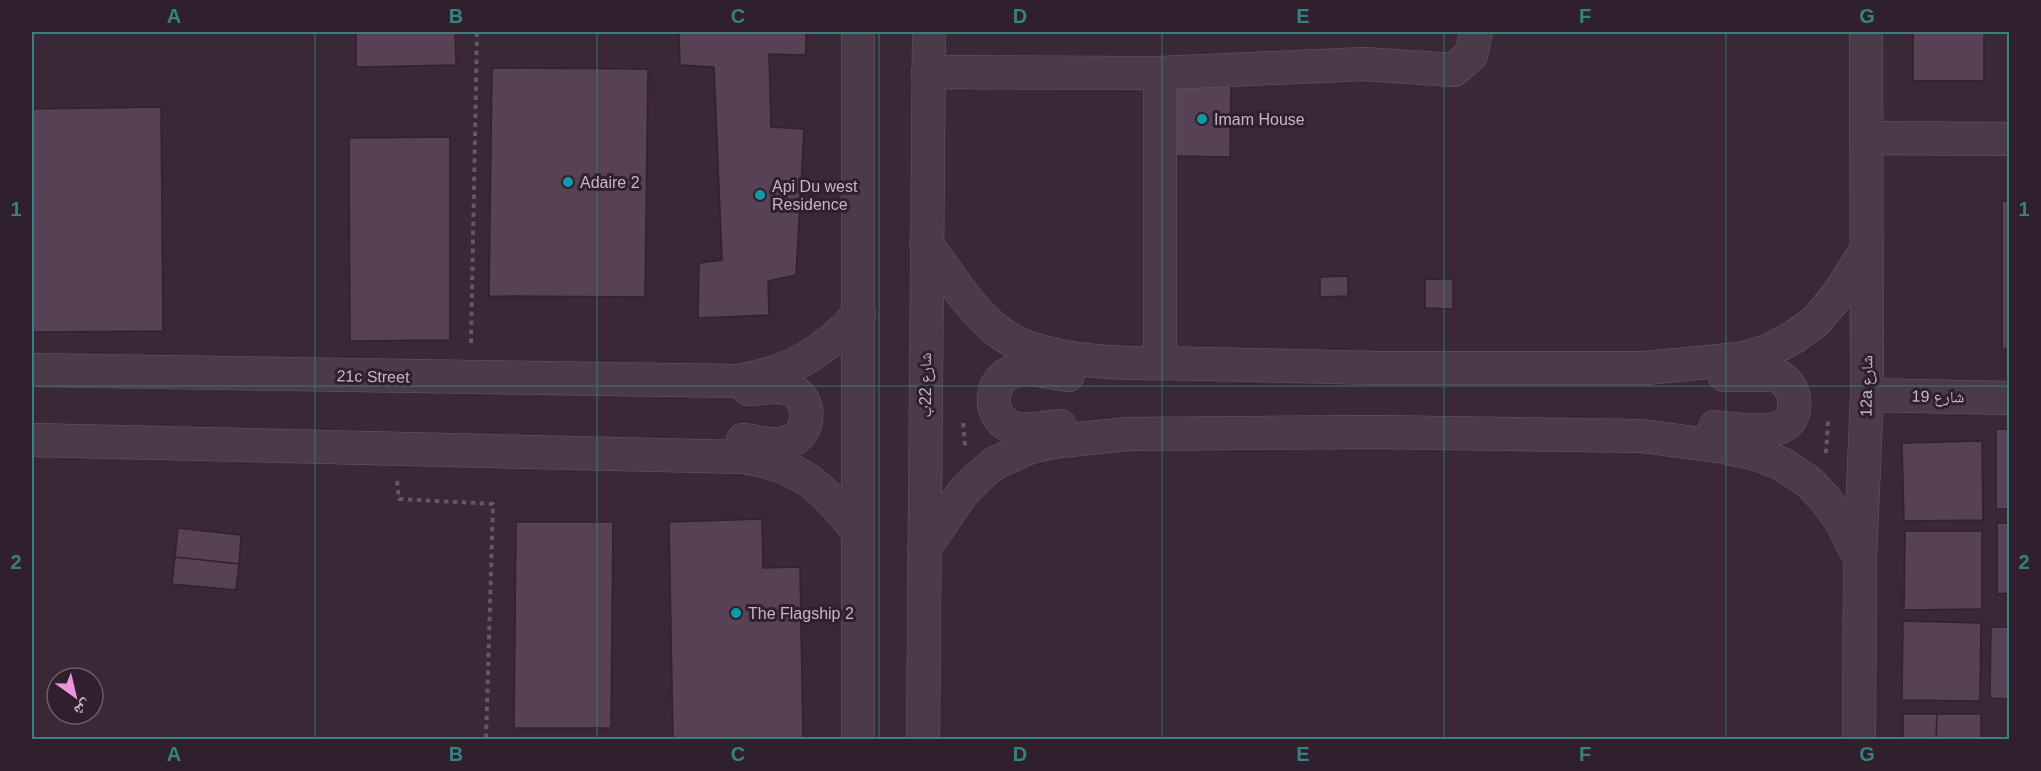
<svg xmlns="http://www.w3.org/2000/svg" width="2041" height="771" font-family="Helvetica,'Noto Naskh Arabic',sans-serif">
<rect width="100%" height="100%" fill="#3a2737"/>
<path fill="#574154" stroke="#32212f" stroke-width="1.5" d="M356 32H455L456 65 356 67Z
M679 32H806V55L769 54 771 127 804 129 796 275 768 281 769 315 698 318 699 263 722 260 714 67 680 65Z
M1913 32H1984V81H1913Z
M492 68 648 69 645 297 489 296Z
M1174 82H1231L1230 157 1173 156Z
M161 107 163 331 32 332V109Z
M450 137V340L350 341 349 138Z
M2002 201H2010V349H2002Z
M1348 276V296L1320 297V277Z
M1425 279H1453V309L1425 308Z
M1996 429H2010V509H1996Z
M1982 441 1983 520 1904 521 1902 443Z
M762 519 763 568 800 567 803 740H673L669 522Z
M516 522H613L611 728H514Z
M1997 523H2010V593L1997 594Z
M178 528 241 535 239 564 175 557Z
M1905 531H1982V609L1904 610Z
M175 557 239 564 236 590 172 584Z
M1903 621 1981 623 1980 701 1902 700Z
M1991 627H2010V699L1990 698Z
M1903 714H1937L1936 738H1903Z
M1937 714H1981V740H1936Z"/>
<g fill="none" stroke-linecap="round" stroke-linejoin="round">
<g stroke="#695866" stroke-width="34">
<path id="minor" d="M858 32V740
M928 72 1160 73
M1866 138 2010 139
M926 243C948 273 969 309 999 332 1037 361 1114 364 1160 363L1376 368H1645L1740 359 1768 351 1794 337 1816 321 1836 297 1866 251
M1160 363V73L1364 64 1454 70 1471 55 1476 32
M32 370 738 381C791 372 823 353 859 314
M1867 395 2010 398
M1060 426C1046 427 1027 432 1014 428 986 419 987 377 1017 370 1032 367 1052 373 1068 375
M1715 427C1740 429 1799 443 1794 400 1793 388 1786 380 1776 375H1724
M32 440 743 457C803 466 822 487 858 532
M743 440C756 441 772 447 785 443 813 436 814 395 786 388 773 385 761 389 748 389
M924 549 963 492 978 477 995 463 1033 446 1060 441 1128 434 1377 432 1642 436 1724 447 1757 454 1782 464 1809 482 1825 499 1841 521 1860 559
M923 740 929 32
M1859 740 1860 559 1867 395 1866 32"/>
</g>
<path stroke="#645768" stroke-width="4" stroke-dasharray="4.5 4.5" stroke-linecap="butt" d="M471 343 477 32
M963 423 965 446
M1826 453 1828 421
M397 481 399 499 493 504 486 740"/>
<use href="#minor" stroke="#4b3a48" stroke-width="33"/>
</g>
<path fill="none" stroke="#34837f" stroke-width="1.5" stroke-opacity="0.55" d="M315 32V740M597 32V740M879 32V740M1162 32V740M1444 32V740M1726 32V740M32 386H2010"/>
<g fill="#0f9aa8" stroke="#301f2d" stroke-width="2">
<circle cx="1202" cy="119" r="6"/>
<circle cx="568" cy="182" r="6"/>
<circle cx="760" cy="195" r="6"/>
<circle cx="736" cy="613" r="6"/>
</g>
<g text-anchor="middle" stroke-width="6" stroke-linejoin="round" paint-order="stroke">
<g font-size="16" fill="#c6b6c3" stroke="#301f2d" text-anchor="start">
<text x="1214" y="125">Imam House</text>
<text x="580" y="188">Adaire 2</text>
<text x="772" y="192">Api Du west<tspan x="772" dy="18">Residence</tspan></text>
<text x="748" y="619">The Flagship 2</text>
</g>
<g font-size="16" fill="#c6b6c3" stroke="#301f2d">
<text transform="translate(373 376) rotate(1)" y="6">21c Street</text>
<text transform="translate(925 385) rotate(-90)" y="6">شارع 22ب</text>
<text transform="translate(1866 386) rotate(-89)" y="6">12a شارع</text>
<text transform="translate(1938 396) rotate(1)" y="6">شارع 19</text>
</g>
</g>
<rect width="2041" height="771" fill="none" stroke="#301f2d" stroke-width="66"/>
<g transform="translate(75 696) rotate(146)"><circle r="28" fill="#301f2d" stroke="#6c5b69" stroke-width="1.5"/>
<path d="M0-4.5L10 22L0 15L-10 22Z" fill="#ea97d8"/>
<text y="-9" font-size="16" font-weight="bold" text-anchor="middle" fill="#c6b6c3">ش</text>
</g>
<rect x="33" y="33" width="1975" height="705" fill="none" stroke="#34837f" stroke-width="2"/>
<g font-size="20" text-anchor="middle" font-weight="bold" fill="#34837f">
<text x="174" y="23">A</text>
<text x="456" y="23">B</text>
<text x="738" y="23">C</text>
<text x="1020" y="23">D</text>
<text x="1303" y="23">E</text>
<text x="1585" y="23">F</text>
<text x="1867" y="23">G</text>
<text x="16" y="216">1</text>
<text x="2024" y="216">1</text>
<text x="16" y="569">2</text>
<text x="2024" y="569">2</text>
<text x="174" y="761">A</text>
<text x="456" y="761">B</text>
<text x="738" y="761">C</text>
<text x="1020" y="761">D</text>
<text x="1303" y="761">E</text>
<text x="1585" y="761">F</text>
<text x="1867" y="761">G</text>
</g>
</svg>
